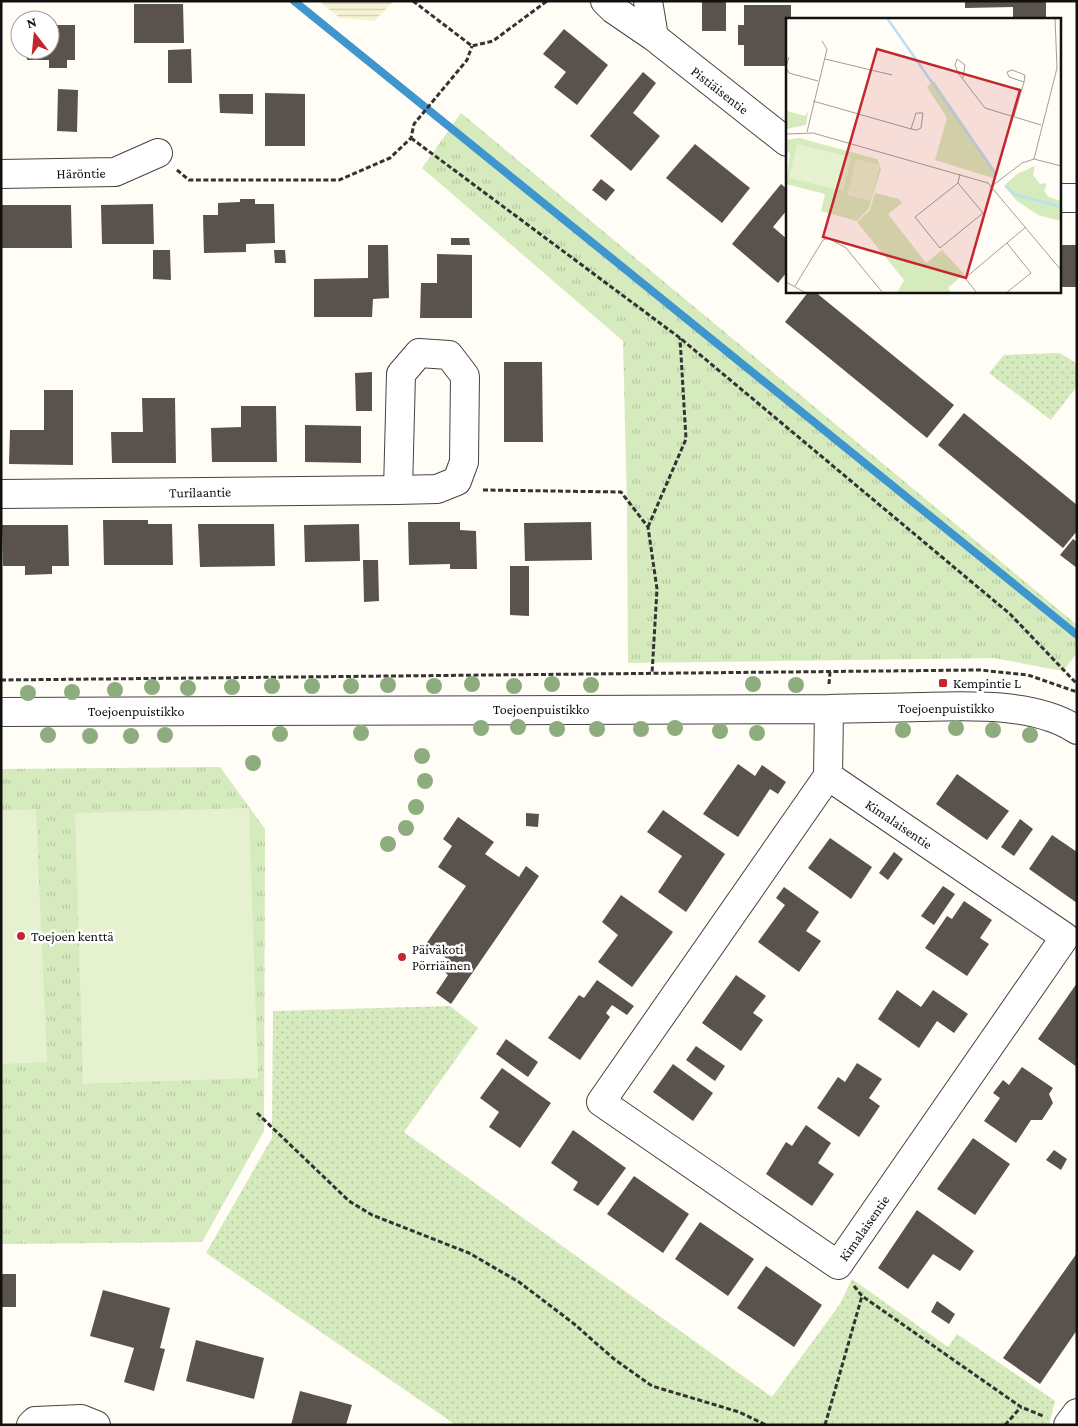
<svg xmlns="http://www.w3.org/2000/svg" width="1078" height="1426" font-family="'Crimson Pro',serif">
<defs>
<pattern id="farmland-rules" width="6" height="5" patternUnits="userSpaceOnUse" patternTransform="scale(1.25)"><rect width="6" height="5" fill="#f6f3d4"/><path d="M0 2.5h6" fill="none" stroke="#d2cfb5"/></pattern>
<pattern id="grass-tufts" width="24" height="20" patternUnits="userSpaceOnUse" patternTransform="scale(1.25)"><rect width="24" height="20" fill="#d5ebbd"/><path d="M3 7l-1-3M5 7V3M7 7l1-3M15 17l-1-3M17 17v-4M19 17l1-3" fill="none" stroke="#b6c8a1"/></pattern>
<pattern id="park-dots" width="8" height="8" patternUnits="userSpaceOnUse" patternTransform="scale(1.25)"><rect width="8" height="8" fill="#d5ebbd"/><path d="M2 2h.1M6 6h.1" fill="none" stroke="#b6c8a1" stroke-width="1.8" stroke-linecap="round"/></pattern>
</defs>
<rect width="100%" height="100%" fill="#fffdf5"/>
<path fill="url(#farmland-rules)" d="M319 1H394L374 21 340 18Z"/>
<path fill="url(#grass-tufts)" d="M461 113 1077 625V653L1063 671 994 658 628 663 627 507 623 341 422 168Z
M220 767 265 829 264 1131 202 1242 1 1244V769Z"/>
<path fill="url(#park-dots)" d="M1060 353 1077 364V386L1051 420 989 373 1004 355Z
M450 1006 478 1028 404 1132 772 1397 840 1304 852 1279 948 1347 957 1334 1055 1401 1049 1425H456L206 1253 272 1138 273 1011Z"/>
<path fill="#e6f2cf" d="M249 808 258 1078 83 1084 75 813Z
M36 809 47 1062 1 1064V811Z"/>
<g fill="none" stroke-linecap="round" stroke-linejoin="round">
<path stroke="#3f96cf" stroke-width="8" d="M294 1 1077 635"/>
</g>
<path fill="#5a524d" d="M702 1 726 2V31H702Z
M965 1H1046V19H1013V7L965 8Z
M134 4H183L184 43H134Z
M744 5H791V19H787V66H744V45H738V25H744Z
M50 25H75V60H67V68H49V60H27L26 50H50Z
M564 29 608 65 577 105 554 87 566 72 543 54Z
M191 49 192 83H168V50Z
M643 72 656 83 633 113 660 136 631 171 590 136Z
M58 89 78 90 77 132 57 131Z
M265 93 305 94V146H265Z
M219 94H253V114L220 113Z
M695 144 750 188 722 223 666 178Z
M601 179 615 190 606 201 592 190Z
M781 184 787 189V210L773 227 787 239V272L778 283 732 244Z
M240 199H255V204H274L275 243 246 244V252L204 253 203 215H218V203L240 202Z
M153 204 154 244H102L101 205Z
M1 205H71L72 248H1Z
M451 238H469L470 245H451Z
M368 245H388L389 298 373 299 372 317H314V279L368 278Z
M1059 245H1077V287H1059Z
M153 250H170L171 280 153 279Z
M274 250H285L286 263H275Z
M437 254 472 255V318H420L421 283H437Z
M809 291H814L954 405 927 438 785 322Z
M504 362H542L543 442H504Z
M372 372V411H356L355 373Z
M44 390H73V465L9 464 10 430H44Z
M142 398H175L176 463H112L111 432H143Z
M241 406H276L277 462H212L211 428 241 427Z
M964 413 1077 505V531L1063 548 938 445Z
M305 425 361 426V463L305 462Z
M103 520H148V524H172L173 565H104Z
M408 522H460V530L476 531 477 569H450V564L409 565Z
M591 522 592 560 525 561 524 523Z
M198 524H274L275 566 200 567Z
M359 524 360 561 305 562 304 525Z
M2 525H68L69 566H52V574L25 575V566H3Z
M1073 539 1077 542V568L1060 555Z
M363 560H378L379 601 364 602Z
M510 566H529V616L510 615Z
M738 764 755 776 762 765 786 782 778 794 770 789 738 837 703 814Z
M957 774 1009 811 987 840 936 804Z
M663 810 725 854 686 912 658 892 682 856 647 832Z
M526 813 539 814 538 827 526 826Z
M458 817 494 842 485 854 519 877 526 866 539 876 451 1004 436 993 448 975 442 970 449 960 426 944 466 886 438 867 452 846 443 839Z
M1020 819 1033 829 1014 856 1001 847Z
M1052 835 1077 852V903L1029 869Z
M830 838 872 867 851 899 808 868Z
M894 852 903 859 888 880 879 873Z
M943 886 955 894 934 925 921 916Z
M784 887 819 912 806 931 821 941 799 972 758 942 785 905 776 898Z
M621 895 673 932 632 987 598 962 618 935 602 922Z
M964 901 992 920 980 938 989 944 967 976 925 948 947 916 952 919Z
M736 975 766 996 753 1013 763 1020 741 1051 702 1023Z
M597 980 634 1006 627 1015 612 1005 606 1013 610 1017 580 1060 548 1038 579 995 584 998Z
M1077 983V1067L1038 1039Z
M897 990 921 1007 933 990 968 1014 954 1033 937 1021 919 1048 878 1019Z
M506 1039 538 1062 528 1077 496 1054Z
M696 1046 725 1066 715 1081 686 1060Z
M857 1063 882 1079 869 1098 880 1106 859 1137 817 1108 838 1077 845 1082Z
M673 1064 713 1093 693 1121 653 1092Z
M1022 1067 1053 1088 1049 1094 1053 1103 1042 1120H1031L1016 1143 984 1121 1000 1098 993 1093 1003 1080 1009 1085Z
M502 1068 551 1103 520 1148 489 1127 499 1112 480 1098Z
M806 1125 831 1143 818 1163 834 1174 812 1206 766 1174 786 1142 792 1146Z
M573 1130 626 1168 598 1206 573 1190 578 1182 551 1163Z
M973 1138 1010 1164 975 1215 937 1189Z
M1054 1150 1067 1159 1061 1170 1046 1160Z
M634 1176 689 1214 663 1253 607 1214Z
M917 1210 974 1251 960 1271 933 1254 908 1289 878 1268Z
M700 1222 754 1259 728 1296 675 1259Z
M1077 1253V1330L1040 1384 1003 1358Z
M766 1266 822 1305 794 1347 737 1308Z
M1 1274H16V1307H1Z
M103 1290 170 1308 160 1348 165 1349 154 1391 124 1382 134 1348 90 1336Z
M937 1301 955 1314 949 1324 931 1312Z
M196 1340 264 1358 254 1399 186 1381Z
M300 1391 352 1405 346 1425H291Z"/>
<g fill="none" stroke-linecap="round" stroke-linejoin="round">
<g stroke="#444" stroke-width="30">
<path id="minor" d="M605 1 613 9 654 37 787 142
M648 1 654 37
M1 174 115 172 158 153
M1059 198H1077
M1 494 398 490 437 489 457 481 464 462 465 376 449 355 419 353 401 374 398 490
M1 712 829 709C859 708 890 708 920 707 968 706 1036 702 1077 730
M828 776 1065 937 838 1265 601 1102 828 776 829 709
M31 1425 35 1421 81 1419 96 1425
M1068 1425 1077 1413"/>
</g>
<path stroke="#333" stroke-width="3" stroke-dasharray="5 2.5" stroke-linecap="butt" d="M413 1 472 46 493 41 547 1
M411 138 680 338 1010 614 1077 684
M177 170 189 180H339L390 158 411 138 414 124 467 60 472 46
M483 490 621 492 648 527 657 589 652 674
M648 527 686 439 680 338
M1 680 980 670 1028 675 1077 692
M829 684 830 672
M257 1113 349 1201 372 1215 469 1253 519 1282 573 1323 614 1359 652 1386 739 1412 766 1425
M854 1286 862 1296 1021 1407 1043 1416
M825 1425 862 1296
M1005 1425 1021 1407"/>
<use href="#minor" stroke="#fff" stroke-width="28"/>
</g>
<g fill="#8dad7f">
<circle cx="472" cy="684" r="8"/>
<circle cx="552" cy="684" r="8"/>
<circle cx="753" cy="684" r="8"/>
<circle cx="388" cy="685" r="8"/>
<circle cx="591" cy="685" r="8"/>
<circle cx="796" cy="685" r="8"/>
<circle cx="272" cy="686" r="8"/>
<circle cx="312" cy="686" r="8"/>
<circle cx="351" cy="686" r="8"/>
<circle cx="434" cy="686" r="8"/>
<circle cx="514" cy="686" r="8"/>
<circle cx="152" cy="687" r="8"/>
<circle cx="232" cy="687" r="8"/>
<circle cx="188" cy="688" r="8"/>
<circle cx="115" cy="690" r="8"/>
<circle cx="72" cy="692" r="8"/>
<circle cx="28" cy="693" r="8"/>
<circle cx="518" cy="727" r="8"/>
<circle cx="481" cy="728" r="8"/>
<circle cx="675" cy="728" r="8"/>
<circle cx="956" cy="728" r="8"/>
<circle cx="557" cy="729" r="8"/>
<circle cx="597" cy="729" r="8"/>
<circle cx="641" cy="729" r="8"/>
<circle cx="903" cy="730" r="8"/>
<circle cx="993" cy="730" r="8"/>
<circle cx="720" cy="731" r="8"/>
<circle cx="361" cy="733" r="8"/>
<circle cx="757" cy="733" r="8"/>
<circle cx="280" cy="734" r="8"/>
<circle cx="48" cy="735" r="8"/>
<circle cx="165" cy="735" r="8"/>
<circle cx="1030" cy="735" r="8"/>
<circle cx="90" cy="736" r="8"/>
<circle cx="131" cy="736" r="8"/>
<circle cx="422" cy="756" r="8"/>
<circle cx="253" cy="763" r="8"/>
<circle cx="425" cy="781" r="8"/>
<circle cx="416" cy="807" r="8"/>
<circle cx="406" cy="828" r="8"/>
<circle cx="388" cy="844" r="8"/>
</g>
<g fill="#c4262e" stroke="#fff" stroke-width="2">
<rect x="938" y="678" width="10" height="10" rx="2.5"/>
<circle cx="21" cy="936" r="5"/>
<circle cx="402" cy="957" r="5"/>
</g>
<g text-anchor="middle" stroke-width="5" stroke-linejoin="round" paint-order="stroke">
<g font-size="14" fill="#111" stroke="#fff">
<text transform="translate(720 90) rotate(38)" y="5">Pistiäisentie</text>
<text transform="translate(81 173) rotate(-1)" y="5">Häröntie</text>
<text transform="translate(200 492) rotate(-1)" y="5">Turilaantie</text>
<text x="946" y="713">Toejoenpuistikko</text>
<text x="541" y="714">Toejoenpuistikko</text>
<text x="136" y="716">Toejoenpuistikko</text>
<text transform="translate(899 824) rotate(34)" y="5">Kimalaisentie</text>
<text transform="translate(864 1228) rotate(-55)" y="5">Kimalaisentie</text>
</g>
<g font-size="14" fill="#111" stroke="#fff" text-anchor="start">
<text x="953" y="688">Kempintie L</text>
<text x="31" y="941">Toejoen kenttä</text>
<text x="412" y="954">Päiväkoti<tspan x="412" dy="16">Pörriäinen</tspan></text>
</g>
</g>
<g transform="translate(786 18)">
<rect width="275" height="275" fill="#fffdf5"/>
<path d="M148 63 211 156 207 160 149 142 161 100 141 69ZM1 93 19 98 22 93 20 107 0 111ZM13 120 91 141 95 151 83 190 71 203 35 193 39 176 0 166 4 134 0 135V122Z" fill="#d5ebbd"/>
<path d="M249 148 247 157 254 166 261 165 258 173 263 179 275 183V203L252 197 231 183 218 168 231 156ZM89 175 113 181 116 185 102 196 140 245 156 232 178 256 162 270 166 275H111L118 262 71 204 84 192Z" fill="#d5ebbd"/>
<path d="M11 126 65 139 57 173 3 160ZM70 141 94 147 85 183 61 177Z" fill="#e6f2cf"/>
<path fill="none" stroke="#b9e0f7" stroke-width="2.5" d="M101 0 210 156M220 168 228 176 275 189"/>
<path fill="none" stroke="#a09f9a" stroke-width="1" d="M3 39 0 49 3 55 32 63M39 41 106 57M177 60 179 47 171 41 169 47 172 55 199 90 255 107M27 83 125 111 131 112 135 110 137 95H130L125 111M228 98 238 64 239 57 226 52 221 54 223 59 238 64M21 114 41 31 36 23M0 116 27 115 202 165 275 252M248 141 271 50 269 0M172 165 197 195 154 230 129 199 172 165 174 156M206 168 236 145 248 141 275 148M0 264 20 275M9 268 37 222 42 220 60 230 97 275M191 275 179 260 240 209M220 275 245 255 221 225"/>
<path fill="#c4262e" fill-opacity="0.15" stroke="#c4262e" stroke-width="2.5" d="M91 31 234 72 180 260 37 219Z"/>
<rect width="275" height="275" fill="none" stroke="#111" stroke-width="2.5"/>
</g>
<rect width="1078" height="1426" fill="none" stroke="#111111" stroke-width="5"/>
<g transform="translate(35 35) rotate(344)"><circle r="24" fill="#ffffff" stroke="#a0a0a0"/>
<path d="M0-4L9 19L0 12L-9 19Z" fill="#c4262e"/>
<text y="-8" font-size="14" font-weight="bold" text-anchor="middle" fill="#111111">N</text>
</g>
</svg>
